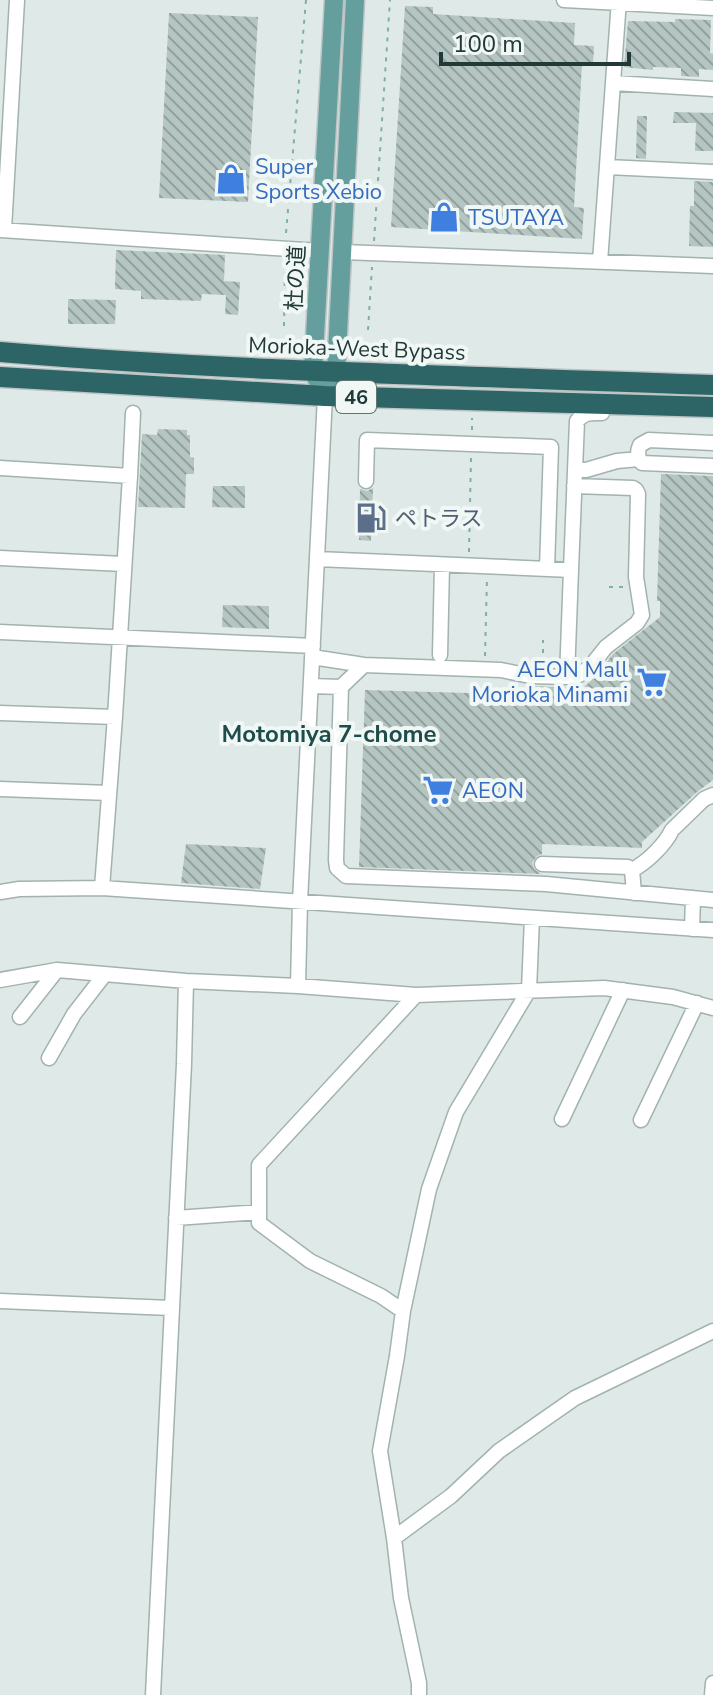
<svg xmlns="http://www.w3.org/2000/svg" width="713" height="1695" font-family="'Nunito Sans','Noto Sans JP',sans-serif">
<defs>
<pattern id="building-back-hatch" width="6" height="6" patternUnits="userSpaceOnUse" patternTransform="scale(2)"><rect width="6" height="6" fill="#b5c5c1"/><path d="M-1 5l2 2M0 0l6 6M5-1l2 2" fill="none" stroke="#93a19e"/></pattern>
</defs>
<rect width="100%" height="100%" fill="#dfeae8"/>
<path fill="url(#building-back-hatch)" d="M405 6 433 7V14L575 23 574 45 594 46 593 65 582 64 574 207 584 208 582 239 391 227Z
M169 13 258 17 248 202 159 198Z
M675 19 711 20 710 53 713 54V70L699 69V77L681 76V68L653 67V70L624 67 628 21 675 22Z
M674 112 713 113V151H695L696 123H673Z
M637 116H647L646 159 636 158Z
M694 181 713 182V247L689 246 690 206H694Z
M116 250 225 255 224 281 240 282 238 315 225 314 226 295 202 294 201 301 141 299V291L115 289Z
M68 299 116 300 115 324H68Z
M158 429 187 430V435H190V457L194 458V474H186L185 508 138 507 142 434 157 435Z
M661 474 713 476V780L697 792 642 842V848L542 844V854L537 856 532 863 534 869 541 874 359 867 365 690 531 695V686L583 688 595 677 613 654 660 617V601H657Z
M213 486H245V508L212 507Z
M373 488 371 541 359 540 360 489 367 491Z
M223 605 269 606V629L222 627Z
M186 844 266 848 260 889 181 883Z"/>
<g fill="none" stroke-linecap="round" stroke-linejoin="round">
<g stroke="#a2b2b0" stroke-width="17">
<path id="minor" d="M564 0 713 8
M613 83 713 89
M607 167 713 172
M0 230 320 251
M4 230 17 0
M342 252 713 266
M600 262 619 0
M713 443 649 440 640 445C637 452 637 458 642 463L713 466
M0 468 130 476 115 717 102 888
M575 470H586L617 461 639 459
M130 476 133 413
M366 481 367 440 551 447 547 569
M0 558 123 564
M317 559 571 570 577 421C584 412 591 413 602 413
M0 632 313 646
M440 655 442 565
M312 657 364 665 501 670 530 676 567 677 571 570
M567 677 579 675 590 667 606 647 637 623 642 615 636 577 638 494 636 490 633 488 574 486
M311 686 341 687 364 665
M341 687 336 860 337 868 346 876 546 884 713 900
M0 713 115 717
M0 789 109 793
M542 864 628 867 632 870 634 893
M632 870C646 863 665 845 672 830L704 799 713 795
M0 892 19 889 102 888 713 930
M692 929 693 898
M0 980 57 970 186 981 298 986 416 995 604 988 673 997 713 1008
M298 986 300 902 325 396
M20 1017 57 970
M49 1058 74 1014 105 974
M562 1119 623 990
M641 1120 697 1003
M176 1218 259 1212
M0 1301 171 1308
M403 1311 381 1296 310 1261 259 1223V1165L416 995
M394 1538 451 1496 499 1451 575 1398 713 1331
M153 1695 184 1064 186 981
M419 1695V1683L401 1598 394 1538 380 1451 397 1356 403 1311 429 1189 456 1112 529 990 532 918
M712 1695 713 1683"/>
</g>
<g stroke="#bcc4c4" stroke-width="21">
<path id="major" d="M331 383 336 372 355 0
M325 396 313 371 334 0"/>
</g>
<g stroke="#bcc4c4" stroke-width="23">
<path id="highway" d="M0 352C237 372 475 376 713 385
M0 377 325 396 713 407"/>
</g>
<path stroke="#80aea9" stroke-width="2" stroke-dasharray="4 6" stroke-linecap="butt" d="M286 233 306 0
M374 241 390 0
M284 326 285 264
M368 330 372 267
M472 430V418
M469 552 471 458
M609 587H624
M485 656 487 578
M543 663V640"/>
<use href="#minor" stroke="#fff" stroke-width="14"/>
<use href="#major" stroke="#659f9d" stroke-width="18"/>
<use href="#highway" stroke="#2d6566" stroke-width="20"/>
</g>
<defs>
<g id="shop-bare" transform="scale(2.4)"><path d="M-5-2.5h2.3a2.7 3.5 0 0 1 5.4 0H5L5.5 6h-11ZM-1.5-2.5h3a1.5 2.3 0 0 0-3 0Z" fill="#3f7fe0" stroke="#f0f7f5" stroke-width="2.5" paint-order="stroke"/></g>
<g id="fuel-bare" transform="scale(2.4)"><path d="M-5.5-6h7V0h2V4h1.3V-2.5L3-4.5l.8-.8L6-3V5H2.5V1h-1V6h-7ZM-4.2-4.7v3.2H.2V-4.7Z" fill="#5c6f8a" stroke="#f0f7f5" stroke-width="2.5" paint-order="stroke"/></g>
<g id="supermarket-bare" transform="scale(2.4)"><path d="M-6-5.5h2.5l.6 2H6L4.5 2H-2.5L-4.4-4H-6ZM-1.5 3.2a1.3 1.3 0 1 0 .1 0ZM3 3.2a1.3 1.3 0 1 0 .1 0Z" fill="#3f7fe0" stroke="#f0f7f5" stroke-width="2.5" paint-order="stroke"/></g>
</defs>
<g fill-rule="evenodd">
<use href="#shop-bare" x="231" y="179"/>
<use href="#shop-bare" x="444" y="217"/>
<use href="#fuel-bare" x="371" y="518"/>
<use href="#supermarket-bare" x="652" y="682"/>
<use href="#supermarket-bare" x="438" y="790"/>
</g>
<g text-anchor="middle" stroke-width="8" stroke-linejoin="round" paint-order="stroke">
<rect fill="#f0f7f5" stroke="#5f7371" stroke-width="2" x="336" y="381" width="40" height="32" rx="6"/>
<g font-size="20" font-weight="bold" fill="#213a39">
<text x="356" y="404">46</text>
</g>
<g font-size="22" fill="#366cbe" stroke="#f0f7f5" text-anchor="start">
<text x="255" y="174">Super<tspan x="255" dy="25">Sports Xebio</tspan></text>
<text x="468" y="225">TSUTAYA</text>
<text x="628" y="677" text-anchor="end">AEON Mall<tspan x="628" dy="25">Morioka Minami</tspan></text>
<text x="462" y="798">AEON</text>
</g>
<g font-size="22" fill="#213a39" stroke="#f0f7f5">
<text transform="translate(295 278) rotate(-87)" y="8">杜の道</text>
<text transform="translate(357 348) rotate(2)" y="8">Morioka-West Bypass</text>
</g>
<g font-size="22" fill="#4e5e75" stroke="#f0f7f5" text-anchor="start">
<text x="395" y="526">ペトラス</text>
</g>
<g font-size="24" font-weight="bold" fill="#1d4c4a" stroke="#f0f7f5">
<text x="329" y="742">Motomiya 7-chome</text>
</g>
</g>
<path d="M441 52v12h188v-12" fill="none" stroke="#213a39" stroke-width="4"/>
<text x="453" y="52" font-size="24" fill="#213a39" stroke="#f0f7f5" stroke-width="6" paint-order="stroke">100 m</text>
</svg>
